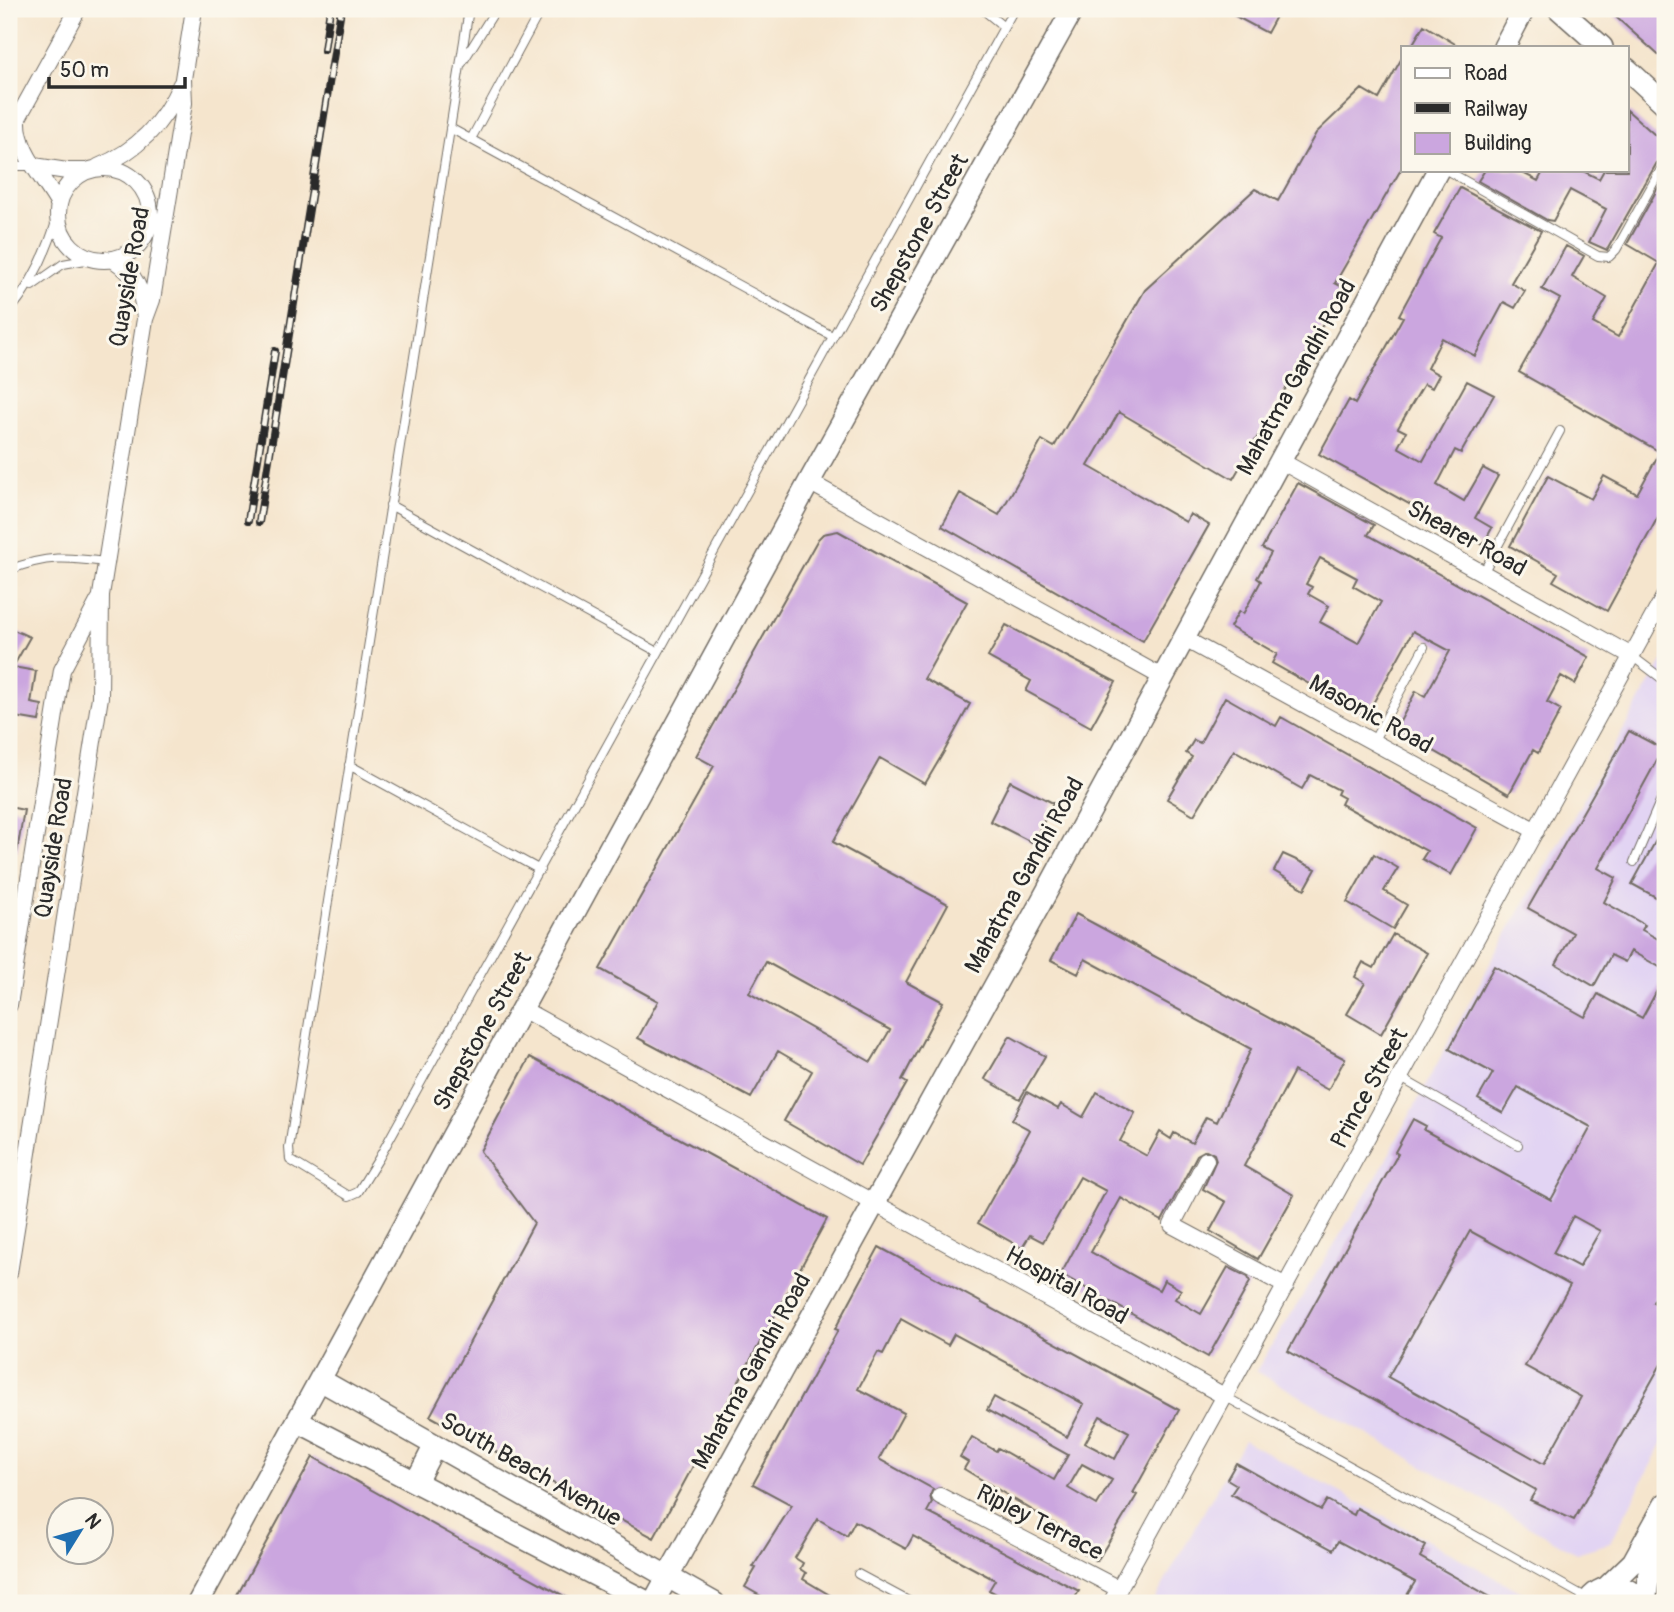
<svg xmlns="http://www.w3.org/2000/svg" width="1674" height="1612" font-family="Pangolin,sans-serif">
<rect width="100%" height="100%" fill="#fbf7ec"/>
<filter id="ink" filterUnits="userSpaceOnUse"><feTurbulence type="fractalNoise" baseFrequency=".0143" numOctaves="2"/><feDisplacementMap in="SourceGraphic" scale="14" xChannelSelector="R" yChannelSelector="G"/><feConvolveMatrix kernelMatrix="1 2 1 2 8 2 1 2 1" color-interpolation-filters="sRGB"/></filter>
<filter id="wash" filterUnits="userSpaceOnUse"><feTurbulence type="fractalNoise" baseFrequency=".00686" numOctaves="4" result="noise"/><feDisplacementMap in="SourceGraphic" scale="28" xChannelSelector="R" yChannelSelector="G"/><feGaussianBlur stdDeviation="1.57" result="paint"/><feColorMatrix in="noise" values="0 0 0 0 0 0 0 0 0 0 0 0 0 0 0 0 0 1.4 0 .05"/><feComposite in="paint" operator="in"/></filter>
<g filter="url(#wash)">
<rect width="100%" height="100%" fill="#f5e5cd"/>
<path fill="#e2d4f3" d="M1665 657V1438L1610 1543 1576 1553 1256 1371 1384 1164 1493 958Z
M1244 1440 1540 1602 1541 1603H1153Z"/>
<g id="blocks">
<path fill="#cba6df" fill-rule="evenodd" d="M1222 9H1280L1267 33Z
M1607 9H1665V61Z
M1424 25 1460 47H1411Z
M1403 56V166L1335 283 1344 288 1233 479 1119 412 1088 466 1186 522 1190 514 1209 525 1143 641 942 526 960 493 999 515 1042 440 1054 447 1145 290 1255 189 1278 201 1316 133 1362 89 1379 99Z
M1627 110 1665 144V156L1659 159 1607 250 1589 242 1606 209 1570 190 1553 221 1547 220 1478 181 1485 170H1517L1538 181 1544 170H1581L1599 179 1604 170H1627Z
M1665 175V504L1607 611 1553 581 1558 573 1510 546 1548 476 1591 499 1604 476 1637 494 1660 452 1519 372 1560 299 1542 289 1566 246 1584 256 1572 277 1607 298 1593 323 1618 337 1659 263 1627 244Z
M1460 188 1541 231 1511 283 1525 291 1515 308 1504 302 1475 356 1442 338 1427 368 1439 375 1432 388 1424 384 1398 428 1406 432 1398 447 1423 461 1467 381 1494 395 1461 453 1455 450 1437 485 1464 501 1483 468 1498 476 1475 518 1492 528 1483 545 1319 454 1349 400 1355 404 1403 317 1399 315 1441 238 1434 234Z
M1298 483 1374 525 1368 535 1589 657 1575 684 1561 676 1547 702 1561 710 1538 753 1533 750 1509 794 1396 729 1416 691 1425 696 1450 651 1413 631 1366 716 1272 663 1277 654 1230 627 1239 611 1243 614 1261 581 1257 578 1271 553 1262 548ZM1320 558 1357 578 1353 586 1381 602 1358 643 1320 622 1329 606 1308 594 1312 587 1306 584Z
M838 531 967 602 924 679 970 704 945 750 925 784 880 758 833 842 948 904 906 982 943 1002 902 1080 907 1083 860 1165 784 1121 812 1071 778 1051 751 1098 638 1038 658 1001 600 969 714 766 696 756 818 539 823 534ZM766 962 890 1030 871 1062 749 993Z
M1006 625 1116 682 1091 727 1026 691 1031 681 988 657Z
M9 628 30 637 13 667 36 671 31 703 42 705 39 721 9 716Z
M1225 697 1276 726 1281 717 1477 828 1451 875 1422 859 1427 851 1341 804 1344 798 1337 794 1339 790 1310 775 1302 789 1234 750 1194 815 1167 799 1192 757 1186 753 1194 740 1200 743Z
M1629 731 1663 749 1598 868 1616 878 1604 902 1645 925 1642 930 1665 943V970L1631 951 1625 962 1611 955 1594 986 1556 964 1573 933 1528 908Z
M1010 781 1053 803 1033 843 990 821Z
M9 807 24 810 17 852 9 851Z
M1665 824V902L1632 884Z
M1283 854 1316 869 1305 889 1274 871Z
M1374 854 1398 868 1384 891 1407 905 1393 929 1347 902Z
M1076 914 1345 1059 1328 1090 1294 1071 1244 1166 1294 1195 1258 1259 1210 1231 1226 1202 1203 1189 1216 1160 1214 1154 1206 1150 1197 1155 1162 1221 1121 1198 1091 1252 1159 1290 1164 1280 1181 1290 1175 1299 1201 1314 1228 1267 1248 1277 1250 1282 1208 1357 1061 1274 1106 1191 1080 1177 1043 1242 1030 1235 1022 1248 978 1223 1030 1130 1012 1120 1027 1092 1058 1109 1061 1104 1083 1117 1097 1092 1135 1113 1120 1141 1147 1156 1160 1132 1171 1139 1174 1133 1192 1143 1206 1117 1217 1122 1251 1049 1085 959 1078 974 1051 960Z
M1393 934 1427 953 1381 1034 1347 1014 1365 983 1355 977 1363 962 1374 968Z
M1494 966 1585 1017 1598 994 1642 1018 1665 976V1280L1653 1302 1665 1308V1357L1574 1520 1530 1500 1536 1490 1288 1351 1398 1154 1395 1152 1413 1119 1426 1126 1424 1130 1551 1200 1591 1127 1518 1087 1503 1113 1478 1099 1493 1073 1449 1049ZM1573 1216 1600 1231 1579 1267 1553 1253ZM1470 1231 1570 1285 1525 1366 1581 1397 1544 1464 1388 1377Z
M1010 1036 1045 1056 1020 1099 985 1079Z
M530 1057 827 1219 654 1538 430 1416 534 1223 480 1151Z
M879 1247 1179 1410 1133 1493 1137 1495 1097 1561 1069 1545 1073 1538 1062 1531 1063 1529 964 1469 968 1462 960 1457 972 1437 996 1451 998 1448 1054 1480 1068 1455 987 1410 994 1397 1067 1437 1084 1404 954 1334 948 1345 901 1319 883 1354 878 1352 858 1389 904 1413 879 1459 933 1489 930 1496 932 1503 927 1512 1079 1591 1072 1603H1024L1011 1597 1009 1601 989 1590 995 1580 913 1536 906 1549 855 1521 847 1536 818 1519 795 1558 803 1563 800 1569 806 1573 803 1579 843 1603H773L745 1587 756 1568 753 1567 792 1505 753 1484 838 1330 835 1329ZM1100 1416 1129 1432 1115 1459 1085 1443ZM1082 1464 1112 1480 1097 1505 1068 1488Z
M313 1457 459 1539 577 1603H233Z
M1236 1463 1321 1510 1327 1500 1354 1515 1357 1508 1426 1546 1420 1557 1501 1603H1422L1407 1595 1415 1582 1338 1541 1333 1550 1231 1494 1237 1485 1227 1479Z"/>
</g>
</g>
<g filter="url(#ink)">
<use href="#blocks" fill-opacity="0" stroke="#726c64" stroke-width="2"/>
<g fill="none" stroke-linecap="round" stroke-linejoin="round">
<g stroke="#726c64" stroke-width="10">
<path id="lane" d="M469 9 289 1148 290 1160 349 1196 358 1192 379 1158 1014 9
M982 9 1004 27
M462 63 496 9
M450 128 832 336
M471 139 541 9
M9 166H34
M1446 170 1598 256 1609 257 1616 250 1665 162
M32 286 63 264 91 259
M9 312C32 284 48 250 58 215
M390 505 658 652
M9 570C47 555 67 557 106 562
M1483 573 1560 431
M1632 656 1665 681
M1373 742 1424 647
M349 765 540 870
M1634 862 1665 790
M1401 1078 1518 1145
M1226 1397 1589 1599
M858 1574 912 1603"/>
</g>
<g stroke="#726c64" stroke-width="18">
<path id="street" d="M34 166 67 171H87
M98 167C137 151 164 123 181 84
M58 214a46 46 0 1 1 92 0a46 46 0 1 1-92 0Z
M59 205C44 177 16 152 18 118L78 9
M114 260C135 274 142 289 144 313
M1279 460 1632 656
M809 482 1162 677
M1183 638 1536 831
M9 1005 62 670 99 600
M524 1010 1226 1397
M1206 1160 1172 1225 1286 1286
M9 1273 100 697 101 595 145 319 152 300 184 103 183 79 194 9
M940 1496 1119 1589
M1111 1603 1665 595"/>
</g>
<g stroke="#726c64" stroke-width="24">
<path id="secondary" d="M1559 9 1602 47
M1504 47 1524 9
M1627 69 1665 104
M322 1381 714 1603
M299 1422 649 1603
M416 1482 435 1445
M1607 1587 1633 1562 1665 1504
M198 1603 809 482 1073 9
M653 1603 1040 904 1438 170
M1587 1603C1599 1582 1628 1581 1641 1603
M1645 1603 1649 1573 1665 1543"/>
</g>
<use href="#lane" stroke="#fff" stroke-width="8"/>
<use href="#street" stroke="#fff" stroke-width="16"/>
<use href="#secondary" stroke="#fff" stroke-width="21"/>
<g stroke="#2b2b2b" stroke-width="8">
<path id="rail" d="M324 50 330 9
M248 521 275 351
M259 522 341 9"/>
</g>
<use href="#rail" stroke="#fbf7ec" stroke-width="5" stroke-dasharray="16" stroke-linecap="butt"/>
</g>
</g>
<g text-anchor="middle" stroke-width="6" stroke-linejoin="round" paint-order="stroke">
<g font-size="24" fill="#2b2b2b" stroke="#fbf7ec">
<text transform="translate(919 233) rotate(-61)" y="8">Shepstone Street</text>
<text transform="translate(129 277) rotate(-80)" y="8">Quayside Road</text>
<text transform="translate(1296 377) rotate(-61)" y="8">Mahatma Gandhi Road</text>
<text transform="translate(1467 538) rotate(29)" y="8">Shearer Road</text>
<text transform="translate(1371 714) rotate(29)" y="8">Masonic Road</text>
<text transform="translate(53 848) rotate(-81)" y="8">Quayside Road</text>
<text transform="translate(1024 875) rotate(-61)" y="8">Mahatma Gandhi Road</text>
<text transform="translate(482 1031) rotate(-61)" y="8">Shepstone Street</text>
<text transform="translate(1369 1088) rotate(-61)" y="8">Prince Street</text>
<text transform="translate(1067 1285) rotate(29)" y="8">Hospital Road</text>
<text transform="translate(751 1371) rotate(-61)" y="8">Mahatma Gandhi Road</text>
<text transform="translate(531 1469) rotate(30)" y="8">South Beach Avenue</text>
<text transform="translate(1040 1522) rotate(27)" y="8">Ripley Terrace</text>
</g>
</g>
<rect width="1674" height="1612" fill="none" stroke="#fbf7ec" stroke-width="35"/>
<rect x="1401" y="46" width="228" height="126" fill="#fbf7ec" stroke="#a8a59f" stroke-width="2"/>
<rect x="1415" y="68" width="35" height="10" fill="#ffffff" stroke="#a8a59f" stroke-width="2"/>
<text x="1464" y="80" font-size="21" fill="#2b2b2b">Road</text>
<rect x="1415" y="103" width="35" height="10" fill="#2b2b2b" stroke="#a8a59f" stroke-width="2"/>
<text x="1464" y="116" font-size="21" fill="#2b2b2b">Railway</text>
<rect x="1415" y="133" width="35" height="21" fill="#cba6df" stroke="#a8a59f" stroke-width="2"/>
<text x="1464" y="150" font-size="21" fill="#2b2b2b">Building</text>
<g transform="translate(80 1531) rotate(53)"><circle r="33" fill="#fbf7ec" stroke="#a8a59f" stroke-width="2"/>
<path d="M0-5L12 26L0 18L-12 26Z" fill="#1f6fb2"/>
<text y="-10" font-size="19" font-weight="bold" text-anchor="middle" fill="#2b2b2b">N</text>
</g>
<path d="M49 77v10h136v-10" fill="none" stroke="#2b2b2b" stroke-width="3.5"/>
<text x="60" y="77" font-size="21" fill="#2b2b2b" stroke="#fbf7ec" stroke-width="5" paint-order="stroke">50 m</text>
</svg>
